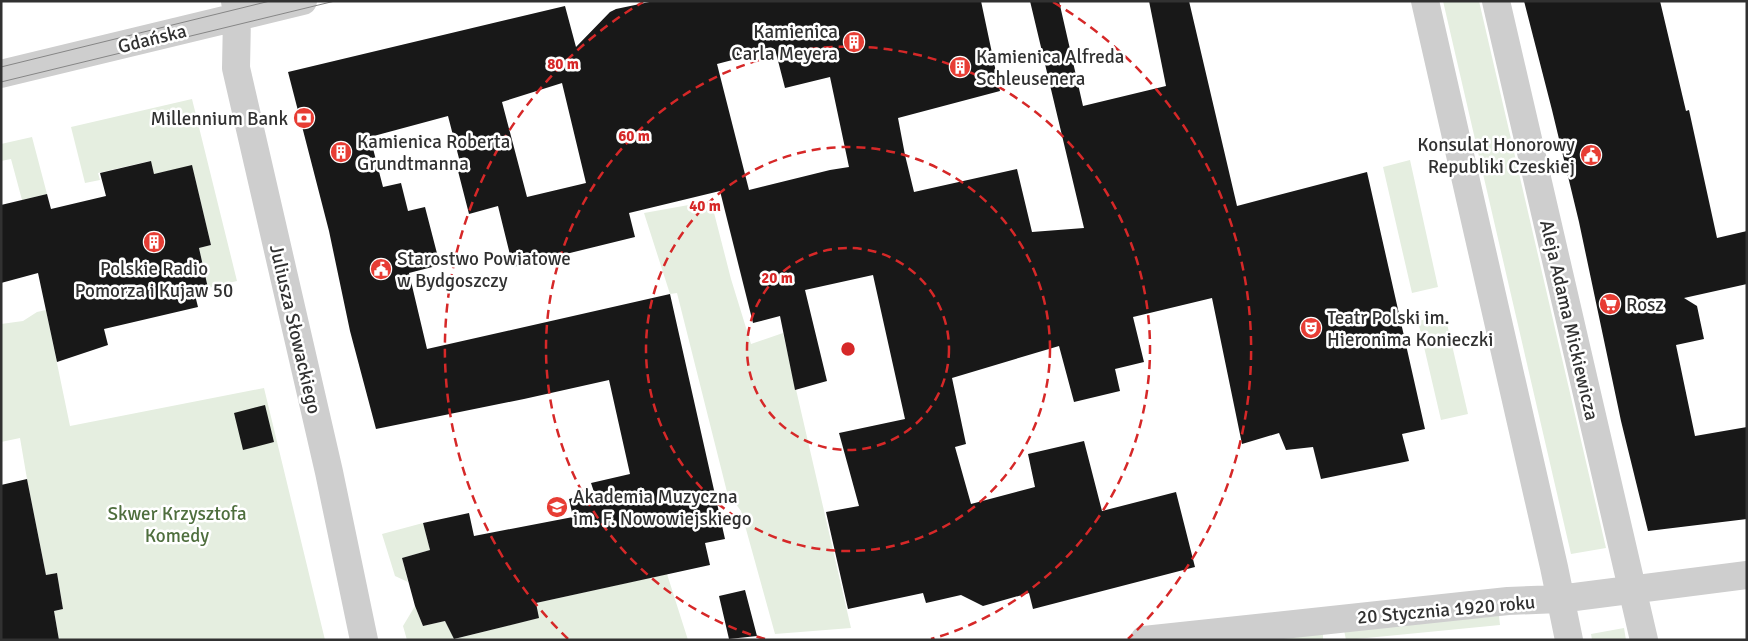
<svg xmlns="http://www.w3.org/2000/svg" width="1748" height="641" font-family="Signika,sans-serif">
<rect width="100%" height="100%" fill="#fff"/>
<path fill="#e5eee0" d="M1443 1H1479L1606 548 1571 554Z
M192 99 237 281 208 288 199 248 211 245 192 166 154 174 150 161 98 173 100 180 85 183 71 127Z
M32 137 47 194 22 200 11 159 1 161V144Z
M1410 160 1438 287 1412 293 1383 167Z
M711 201 731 279 751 344 783 333 851 628 775 634 741 511 727 492 677 293 670 294 644 213Z
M46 310 70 426 264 388 325 640H59L54 611 63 609 57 573 46 575 27 479 20 438 1 442V324L23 321 37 312Z
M1445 315 1468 414 1441 420 1418 321Z
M423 523 430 550 402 558 408 582 395 576 382 534Z
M667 574 688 640H407L403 626 415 606 423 626 445 621 455 639 538 618 536 603Z
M1499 616 1500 625 1346 640 1344 630Z
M1624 628 1626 640H1592L1591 634Z
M1323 633V640H1250Z"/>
<path fill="#181818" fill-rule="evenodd" d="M654 1H981L1000 91 898 118 905 155 914 192 1017 169 1032 232 1084 228 1030 1H1059L1083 106 1166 86 1149 1H1189L1237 206 1367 172 1425 429 1402 434 1409 461 1321 479 1313 447 1286 450 1279 433 1242 444 1212 298 1133 317 1144 362 1115 369 1120 391 1074 402 1059 346 952 378 966 444 955 447 971 504 1035 487 1028 454 1084 441 1102 511 1176 492 1195 567 1033 609 1029 593 983 606 961 595 926 603 923 593 848 609 826 512 859 506 839 433 905 419 873 275 805 290 827 381 795 390 780 316 753 323 720 191 629 213 635 237 513 267 498 206 469 214 458 171 462 170 448 116 370 137 383 187 401 183 408 211 425 207 440 265 409 273 427 349 670 294 725 539 705 543 710 565 536 603 539 618 454 639 445 621 423 626 415 606 402 558 430 550 423 523 469 513 474 536 573 517 569 499 594 492 591 483 630 474 609 380 524 399 376 429 350 331 329 231 288 72 565 6 576 47 610 12 616 9ZM775 49 785 88 830 77 849 167 830 170 749 190 717 64ZM562 83 586 183 527 197 502 102Z
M1524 1H1660L1686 111 1689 110 1717 238 1747 231V284L1684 298 1697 306 1704 339 1676 345 1695 436 1747 427V519L1648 531 1621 421 1579 222 1552 110Z
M151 161 154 174 192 165 211 245 199 248 208 288 194 291 198 307 104 329 108 345 57 362 38 273 1 283V205L47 194 51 209 106 196 100 173Z
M265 405 274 442 243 450 234 413Z
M27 479 46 575 57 573 63 609 54 611 59 640H1V485Z
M745 590 757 636 729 639 719 596Z"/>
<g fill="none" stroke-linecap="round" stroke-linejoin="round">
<path stroke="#cecece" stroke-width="28" d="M235 1 237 17 236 68 329 472 364 640
M1425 1 1554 567 1569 640
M1496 1 1644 640
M1 74 303 1
M1144 640 1508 601 1559 599 1747 575"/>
<path stroke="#868686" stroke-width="1" d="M1 67 270 1
M1 82 335 1"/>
</g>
<g fill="none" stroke="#d62828" stroke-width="2.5" stroke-dasharray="9 6">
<circle cx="848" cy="349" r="101"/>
<circle cx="848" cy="349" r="202"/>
<path d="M765 639A302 302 0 1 1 931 639"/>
<path d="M568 639A403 403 0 0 1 643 2M1053 2A403 403 0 0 1 1128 639"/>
</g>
<defs>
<g id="building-disc" transform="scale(1.125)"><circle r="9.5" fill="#e73d34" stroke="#fff"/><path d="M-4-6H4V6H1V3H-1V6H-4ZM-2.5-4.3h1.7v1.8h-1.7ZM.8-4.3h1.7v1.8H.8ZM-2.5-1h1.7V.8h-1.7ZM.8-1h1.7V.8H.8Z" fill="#fff"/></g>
<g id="bank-disc" transform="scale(1.125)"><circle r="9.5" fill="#e73d34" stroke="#fff"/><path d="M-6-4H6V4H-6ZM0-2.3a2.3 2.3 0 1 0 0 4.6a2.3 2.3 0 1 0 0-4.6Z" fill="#fff"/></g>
<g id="civic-disc" transform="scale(1.125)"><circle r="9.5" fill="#e73d34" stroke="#fff"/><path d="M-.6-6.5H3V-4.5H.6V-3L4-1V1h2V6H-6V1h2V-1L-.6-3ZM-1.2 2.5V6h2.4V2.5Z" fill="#fff"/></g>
<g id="supermarket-disc" transform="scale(1.125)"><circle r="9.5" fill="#e73d34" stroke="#fff"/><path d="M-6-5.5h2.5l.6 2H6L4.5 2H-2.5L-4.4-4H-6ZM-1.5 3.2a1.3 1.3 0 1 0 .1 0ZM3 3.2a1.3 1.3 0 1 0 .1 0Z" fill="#fff"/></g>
<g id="theatre-disc" transform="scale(1.125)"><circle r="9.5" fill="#e73d34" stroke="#fff"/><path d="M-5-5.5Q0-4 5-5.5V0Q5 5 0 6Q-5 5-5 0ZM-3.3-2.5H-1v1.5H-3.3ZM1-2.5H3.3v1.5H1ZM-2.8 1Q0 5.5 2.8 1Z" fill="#fff"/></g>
<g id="university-disc" transform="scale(1.125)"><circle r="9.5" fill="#e73d34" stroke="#fff"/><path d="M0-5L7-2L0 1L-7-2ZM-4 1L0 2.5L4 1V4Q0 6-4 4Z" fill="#fff"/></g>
</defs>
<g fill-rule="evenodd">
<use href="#building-disc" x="854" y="42"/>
<use href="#building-disc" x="960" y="67"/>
<use href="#bank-disc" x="304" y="118"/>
<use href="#building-disc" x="341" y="152"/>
<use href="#civic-disc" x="1591" y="155"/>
<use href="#building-disc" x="154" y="242"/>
<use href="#civic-disc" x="381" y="269"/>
<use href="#supermarket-disc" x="1610" y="304"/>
<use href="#theatre-disc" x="1311" y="328"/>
<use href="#university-disc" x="557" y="507"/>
</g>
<g text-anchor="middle" stroke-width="5" stroke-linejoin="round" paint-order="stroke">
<g font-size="19" fill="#313131" stroke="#fff" text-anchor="start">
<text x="838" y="38" text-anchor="end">Kamienica<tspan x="838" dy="22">Carla Meyera</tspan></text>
<text x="976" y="63">Kamienica Alfreda<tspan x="976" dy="22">Schleusenera</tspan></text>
<text x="288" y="125" text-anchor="end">Millennium Bank</text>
<text x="357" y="148">Kamienica Roberta<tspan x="357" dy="22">Grundtmanna</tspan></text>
<text x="1575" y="151" text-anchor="end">Konsulat Honorowy<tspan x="1575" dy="22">Republiki Czeskiej</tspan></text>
<text x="397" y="265">Starostwo Powiatowe<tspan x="397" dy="22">w Bydgoszczy</tspan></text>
<text x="154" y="275" text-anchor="middle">Polskie Radio<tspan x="154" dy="22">Pomorza i Kujaw 50</tspan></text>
<text x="1626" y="311">Rosz</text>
<text x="1327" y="324">Teatr Polski im.<tspan x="1327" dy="22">Hieronima Konieczki</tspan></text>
<text x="573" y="503">Akademia Muzyczna<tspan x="573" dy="22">im. F. Nowowiejskiego</tspan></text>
</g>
<g font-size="19" fill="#313131" stroke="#fff">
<text transform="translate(152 38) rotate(-14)" y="7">Gdańska</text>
<text transform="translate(1570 320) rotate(77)" y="7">Aleja Adama Mickiewicza</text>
<text transform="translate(296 329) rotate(77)" y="7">Juliusza Słowackiego</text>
<text transform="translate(1446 609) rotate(-5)" y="7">20 Stycznia 1920 roku</text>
</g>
<g font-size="19" fill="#4e6e3d" stroke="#fff">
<text x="177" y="520">Skwer Krzysztofa<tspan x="177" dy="22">Komedy</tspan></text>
</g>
</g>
<circle cx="848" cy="349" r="8" fill="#d62828" stroke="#fff" stroke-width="2.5"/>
<g font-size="15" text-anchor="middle" font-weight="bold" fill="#d62828" stroke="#fff" stroke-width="5" stroke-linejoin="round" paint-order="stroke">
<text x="563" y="69">80 m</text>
<text x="634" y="141">60 m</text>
<text x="705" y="211">40 m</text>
<text x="777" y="283">20 m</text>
</g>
<rect width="1748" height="641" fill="none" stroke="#313131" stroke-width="5"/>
</svg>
